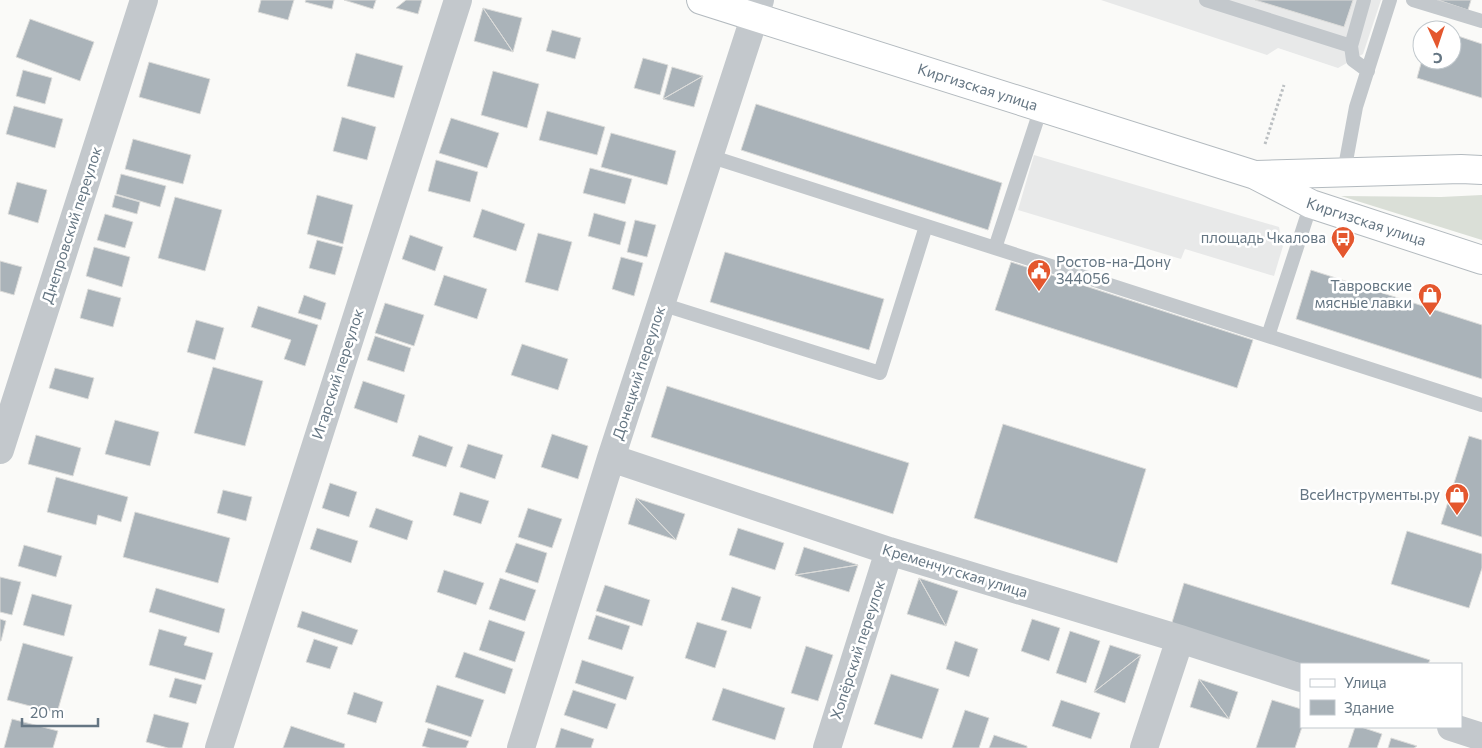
<svg xmlns="http://www.w3.org/2000/svg" width="1482" height="748" font-family="Commissioner,sans-serif">
<rect width="100%" height="100%" fill="#fafaf8"/>
<path fill="#e8e9e9" d="M1101 0H1381L1363 54 1338 68 1278 48 1267 55Z
M1034 155 1279 227 1283 246 1274 276 1185 249 1181 259 1018 210Z"/>
<path fill="#dadfd7" d="M1482 195V240L1341 196 1441 197Z"/>
<path fill="#aab3b9" stroke="#dcdcda" d="M261 0H294L288 20 258 12Z
M306 0H334L332 9 305 2Z
M344 0H376L373 9Z
M406 0H422L418 14 396 8Z
M1255 0H1353L1344 27Z
M1438 0H1471L1468 10Z
M483 8 513 52 474 41Z
M483 8 522 18 513 52Z
M30 19 94 42 80 81 16 57Z
M552 30 581 38 575 59 546 51Z
M1452 34 1482 44V98L1417 78 1422 60H1452Z
M356 53 403 66 394 98 347 86Z
M643 58 668 65 660 95 634 88Z
M149 62 210 79 200 114 139 97Z
M672 67 703 76 663 99Z
M23 70 52 78 45 104 16 96Z
M493 71 539 84 527 128 481 115Z
M703 76 694 107 663 99Z
M756 104 1002 183 988 230 741 150Z
M14 106 63 119 55 148 6 134Z
M547 111 605 127 597 155 539 140Z
M342 117 376 127 367 160 333 151Z
M451 118 499 133 487 168 439 153Z
M611 133 676 151 667 185 601 167Z
M133 139 191 155 183 184 125 169Z
M436 160 478 172 470 202 428 191Z
M590 168 632 179 625 204 583 193Z
M121 174 166 186 160 207 116 194Z
M17 182 47 190 38 223 8 214Z
M115 195 140 202 137 214 112 207Z
M317 195 353 205 343 244 307 234Z
M175 197 222 210 205 271 158 258Z
M482 209 525 224 516 251 473 237Z
M594 213 626 222 620 245 588 236Z
M105 214 133 222 125 248 97 240Z
M635 220 656 225 647 257 627 252Z
M538 233 572 242 558 291 525 282Z
M410 235 443 247 435 271 402 259Z
M317 240 343 247 335 275 309 268Z
M94 247 130 257 122 287 86 276Z
M725 252 884 299 869 350 710 302Z
M621 257 643 263 634 296 612 289Z
M0 261 22 267 14 295 0 291Z
M1011 262 1253 340 1237 388 995 310Z
M1311 270 1482 325V379L1296 319Z
M444 275 487 289 477 319 434 305Z
M88 289 121 298 113 327 80 318Z
M304 295 326 303 321 320 298 313Z
M385 303 424 315 414 346 375 333Z
M258 306 318 325 305 366 284 359 291 340 251 327Z
M196 320 224 328 215 360 187 352Z
M375 336 411 348 404 372 367 360Z
M522 344 568 359 558 390 511 375Z
M213 367 263 381 245 446 194 433Z
M55 368 94 378 88 399 49 388Z
M363 381 405 395 397 423 354 408Z
M667 386 909 463 893 514 651 437Z
M115 420 159 432 150 466 105 454Z
M1003 424 1146 469 1117 563 974 518Z
M552 434 588 446 578 479 541 467Z
M36 435 81 448 73 476 28 464Z
M419 435 453 447 446 467 412 456Z
M1469 436 1482 440V537L1441 524Z
M468 444 503 455 495 479 460 467Z
M56 477 128 497 121 522 98 515 96 525 47 512Z
M330 483 357 492 349 517 322 508Z
M223 490 252 497 246 521 217 513Z
M460 492 489 501 481 524 453 515Z
M636 498 685 514 676 540Z
M636 498 676 540 628 524Z
M376 508 413 521 407 540 369 527Z
M528 508 562 519 552 548 518 537Z
M135 512 230 538 218 583 123 557Z
M317 528 358 541 351 563 310 549Z
M738 528 784 543 775 570 729 555Z
M1407 531 1482 554V568L1469 608 1391 584Z
M516 543 547 553 538 583 505 572Z
M24 545 62 556 56 577 18 566Z
M804 547 858 565 795 575Z
M858 565 849 592 795 575Z
M444 570 484 583 476 605 437 592Z
M0 577 21 582 12 615 0 612Z
M500 578 536 590 525 621 489 609Z
M919 578 946 626 907 614Z
M919 578 958 591 946 626Z
M1184 583 1430 660 1428 664H1301L1170 629Z
M605 585 650 600 642 626 596 611Z
M732 587 761 597 751 629 721 620Z
M156 588 225 609 219 633 149 612Z
M32 594 72 605 64 636 23 625Z
M302 611 358 630 352 645 297 627Z
M596 615 630 626 622 650 588 639Z
M0 619 6 621 1 641H0Z
M1032 619 1060 628 1049 661 1021 651Z
M489 620 525 632 515 662 479 650Z
M697 622 727 631 715 668 685 658Z
M159 629 187 637 184 645 213 653 205 680 149 665Z
M1070 631 1100 641 1086 683 1056 673Z
M314 639 338 647 330 669 306 662Z
M955 641 978 649 969 677 946 669Z
M23 643 73 657 57 713 7 700Z
M1110 645 1141 655 1094 692Z
M806 646 833 655 818 701 791 693Z
M464 652 513 669 505 694 455 677Z
M1141 655 1125 703 1094 692Z
M582 660 634 677 626 700 575 683Z
M891 674 939 689 922 739 874 724Z
M175 678 202 685 196 704 169 697Z
M1199 679 1229 719 1190 707Z
M1199 679 1238 692 1229 719Z
M437 685 484 700 471 737 425 722Z
M723 688 785 708 775 740 712 720Z
M573 690 616 704 607 729 564 715Z
M354 692 383 702 376 723 347 714Z
M1061 700 1100 713 1091 739 1052 726Z
M1272 700 1301 709 1302 727 1295 748H1256Z
M965 710 989 718 979 748H952Z
M154 714 189 723 182 748H168L146 742Z
M12 719 58 731 53 748H4Z
M291 726 345 744 344 748H283Z
M1355 727H1361L1382 734 1377 748H1348Z
M428 728 469 741 466 748H430L422 746Z
M561 728 594 739 591 748H555Z
M994 735 1027 746V748H989Z
M1391 738 1417 746 1414 748H1388Z"/>
<g fill="none" stroke-linecap="round" stroke-linejoin="round">
<g stroke="#b3babf" stroke-width="30">
<g id="secondary">
<path id="s1" d="M701 0 1255 175 1311 204 1482 260"/>
<path d="M1256 175 1461 169 1482 170"/>
</g>
</g>
<path stroke="#bbbfc2" stroke-width="3" stroke-dasharray="2.5 2.5" stroke-linecap="butt" d="M1265 144 1284 85"/>
<path stroke="#c3c8cc" stroke-width="14" d="M1206 0 1351 46 1353 60 1368 71
M1413 0 1482 21
M1351 46 1364 0
M1041 108 995 248 1268 336 1311 204
M709 156 995 248
M1344 172 1356 107 1390 0
M661 304 880 373 926 226
M1268 336 1482 405"/>
<path stroke="#c3c8cc" stroke-width="28" d="M0 450 144 0
M611 458 889 551 1180 639 1301 678
M1451 727 1482 737
M219 748 458 0
M521 748 611 458 760 0
M827 748 889 551
M1144 748 1180 639"/>
<use href="#secondary" stroke="#fff" stroke-width="28"/>
</g>
<defs>
<g id="bus-pin" transform="scale(1.25)"><path d="M0 17L-7.5 6A9.5 9.5 0 1 1 7.5 6Z" fill="#e4572e" stroke="#fff"/><path d="M-5-6H5V4H4V6H2V4H-2V6H-4V4H-5ZM-3.5-4V0h7V-4ZM-3.5 1.2v1.5H-2V1.2ZM2 1.2v1.5H3.5V1.2Z" fill="#fff"/></g>
<g id="civic-pin" transform="scale(1.25)"><path d="M0 17L-7.5 6A9.5 9.5 0 1 1 7.5 6Z" fill="#e4572e" stroke="#fff"/><path d="M-.6-6.5H3V-4.5H.6V-3L4-1V1h2V6H-6V1h2V-1L-.6-3ZM-1.2 2.5V6h2.4V2.5Z" fill="#fff"/></g>
<g id="shop-pin" transform="scale(1.25)"><path d="M0 17L-7.5 6A9.5 9.5 0 1 1 7.5 6Z" fill="#e4572e" stroke="#fff"/><path d="M-5-2.5h2.3a2.7 3.5 0 0 1 5.4 0H5L5.5 6h-11ZM-1.5-2.5h3a1.5 2.3 0 0 0-3 0Z" fill="#fff"/></g>
</defs>
<g fill-rule="evenodd">
<use href="#bus-pin" x="1343" y="238"/>
<use href="#civic-pin" x="1039" y="271"/>
<use href="#shop-pin" x="1430" y="295"/>
<use href="#shop-pin" x="1457" y="495"/>
</g>
<g text-anchor="middle" stroke-width="5" stroke-linejoin="round" paint-order="stroke">
<g font-size="15" fill="#657683" stroke="#fff">
<text dy="5" stroke="none"><textPath href="#s1" startOffset="290">Киргизская улица</textPath></text>
<text dy="5" stroke="none"><textPath href="#s1" startOffset="702">Киргизская улица</textPath></text>
<text transform="translate(72 225) rotate(-72)" y="5">Днепровский переулок</text>
<text transform="translate(639 373) rotate(-72)" y="5">Донецкий переулок</text>
<text transform="translate(338 374) rotate(-72)" y="5">Игарский переулок</text>
<text transform="translate(955 571) rotate(17)" y="5">Кременчугская улица</text>
<text transform="translate(858 650) rotate(-72)" y="5">Хопёрский переулок</text>
</g>
<g font-size="15" fill="#657683" stroke="#fff" text-anchor="end">
<text x="1326" y="243">площадь Чкалова</text>
<text x="1056" y="267" text-anchor="start">Ростов-на-Дону<tspan x="1056" dy="17">344056</tspan></text>
<text x="1412" y="291">Тавровские<tspan x="1412" dy="17">мясные лавки</tspan></text>
<text x="1440" y="500">ВсеИнструменты.ру</text>
</g>
</g>
<rect x="1300" y="663" width="162" height="65" fill="#ffffff" stroke="#c1c8cd"/>
<rect x="1310" y="679" width="25" height="8" fill="#ffffff" stroke="#c1c8cd"/>
<text x="1344" y="688" font-size="15" fill="#657683">Улица</text>
<rect x="1310" y="700" width="25" height="15" fill="#aab3b9" stroke="#c1c8cd"/>
<text x="1344" y="713" font-size="15" fill="#657683">Здание</text>
<g transform="translate(1437 45) rotate(177)"><circle r="24" fill="#ffffff" stroke="#c1c8cd"/>
<path d="M0-4L9 19L0 12L-9 19Z" fill="#e4572e"/>
<text y="-8" font-size="14" font-weight="bold" text-anchor="middle" fill="#657683">С</text>
</g>
<path d="M22 718v8h76v-8" fill="none" stroke="#657683" stroke-width="2.5"/>
<text x="30" y="718" font-size="15" fill="#657683" stroke="#ffffff" stroke-width="4" paint-order="stroke">20 m</text>
</svg>
